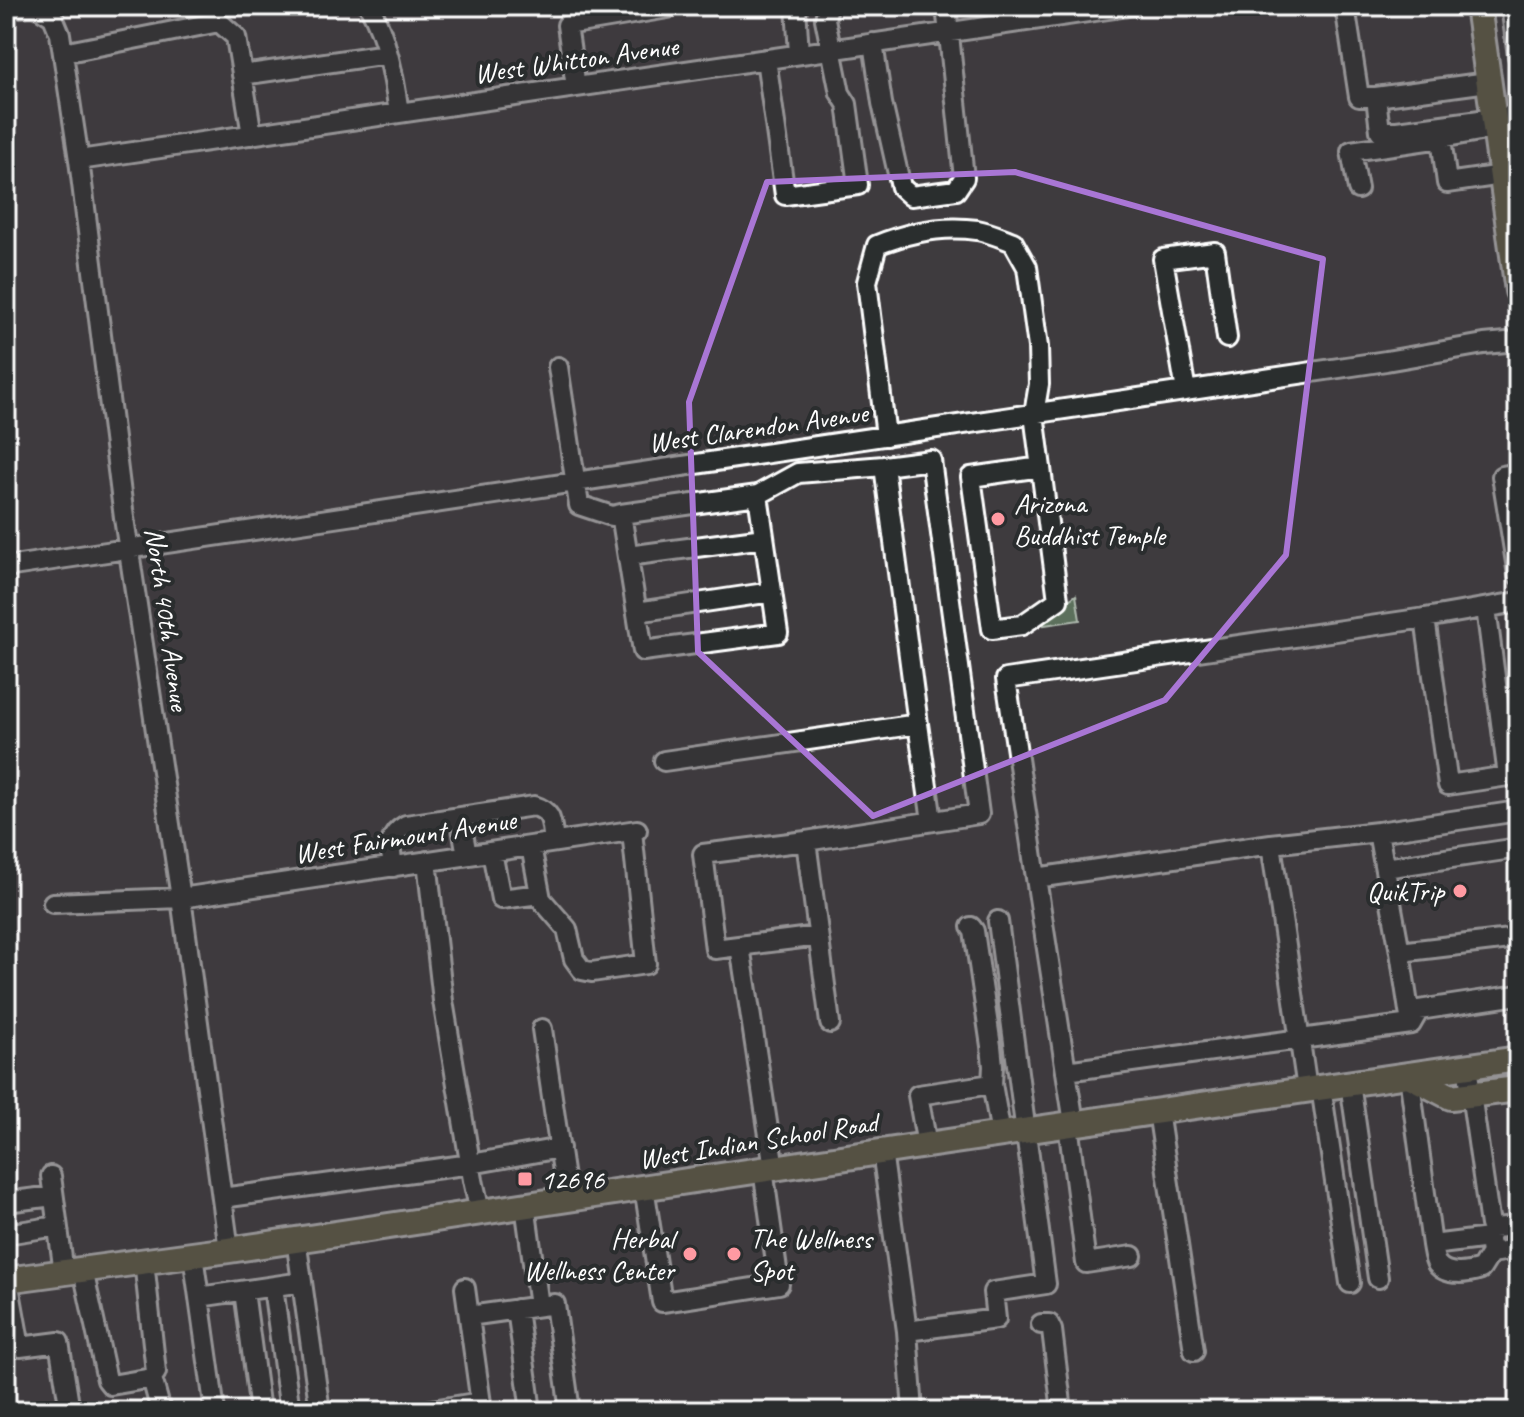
<svg xmlns="http://www.w3.org/2000/svg" width="1524" height="1417" font-family="Caveat,sans-serif">
<rect width="100%" height="100%" fill="#3e3b3e"/>
<filter id="ink" filterUnits="userSpaceOnUse"><feTurbulence type="fractalNoise" baseFrequency=".0125" numOctaves="2"/><feDisplacementMap in="SourceGraphic" scale="16" xChannelSelector="R" yChannelSelector="G"/><feConvolveMatrix kernelMatrix="1 2 1 2 8 2 1 2 1" color-interpolation-filters="sRGB"/></filter>
<g filter="url(#ink)">
<path fill="#5b705b" stroke="#adb8ad" stroke-width="2" d="M1076 595 1080 620 1044 625 1043 618Z"/>
<g fill="none" stroke-linecap="round" stroke-linejoin="round">
<g stroke="#fff" stroke-width="24">
<path id="minor" d="M36 6 53 17 60 34 79 160 124 518 181 898 229 1250
M369 6C387 37 394 77 399 113
M796 6 799 54
M1345 6 1359 97H1376
M1511 6 1518 56
M6 11 17 7 32 6
M873 43 882 103 901 187 911 196 956 190 964 178 946 6
M63 53 219 22 236 37 252 135
M766 59 785 195 858 185 847 104 840 93 825 19 828 6
M242 75 387 54
M1488 82 1376 97 1380 131H1397L1518 115
M576 87 567 25 668 8
M1485 130 1441 138 1447 183 1502 175
M79 160 1129 6
M1358 189 1351 151 1441 138
M558 367 579 505 612 516 621 514 758 495 778 633 643 651 621 514
M1186 391 1163 259 1215 252 1227 338
M886 436 867 282 877 245C909 232 942 225 977 230 989 232 1002 238 1013 242L1027 267 1038 347 1039 384 1034 414 1058 600 1022 625 992 629 971 477 1041 467
M1518 473 1502 476 1518 575
M758 495 798 473 884 466
M628 556 764 538
M6 567 1386 361 1484 344 1518 341
M637 612 772 592
M1425 618 1448 785 1508 776 1486 608
M918 724 932 821
M664 761 918 724 884 466 931 460 979 814 806 841
M460 817 467 855
M1271 844 1378 832
M531 846 541 899 567 929 574 959 582 970 592 972 646 964 632 831
M492 852 501 899 540 894
M427 861 443 1001 473 1180 480 1212
M393 867C390 847 387 836 406 825L534 806C554 812 551 824 554 842
M1385 868 1518 848
M1036 878 1006 679 1425 618 1518 602
M53 903 181 898 637 830
M971 927 974 931 991 1046 993 1066 992 1084
M818 936 715 949 703 854 806 841 830 1023
M740 946 774 1168
M1400 952 1378 832 1518 811
M1411 1024 1400 952 1518 938
M1411 1024 1419 1010 1518 995
M542 1029 567 1199
M1467 1066 1490 1225 1493 1228 1518 1226
M1066 1071 1411 1024
M1409 1075 1432 1245 1489 1238 1493 1228
M1350 1083 1378 1278
M1321 1087 1350 1283
M1158 1111 1194 1351
M1074 1123 1036 878 1271 844 1307 1089
M1068 1124 1086 1263 1132 1256
M927 1145 918 1095 992 1084 1001 1134
M882 1151 907 1331 996 1319 993 1292 1046 1284 998 921
M51 1176 64 1273
M644 1187 662 1302 676 1300 779 1284 763 1169
M222 1198 471 1164 560 1148
M6 1202 53 1196
M525 1205 539 1306
M6 1234 57 1226
M296 1239 320 1411
M1489 1240 1491 1253 1518 1249
M1432 1245C1433 1250 1434 1260 1437 1264 1447 1277 1469 1273 1481 1269L1491 1253
M193 1255 215 1411
M83 1270 107 1380 111 1385 152 1378 156 1372 144 1261
M8 1280 20 1347 59 1342 70 1411
M273 1287 290 1411
M465 1288 482 1411
M244 1291 260 1411
M199 1297 302 1282
M517 1309 531 1411
M469 1316 555 1304 570 1411
M1041 1324H1049L1052 1330 1062 1411
M907 1331 913 1411
M152 1378 161 1411
M426 1411 481 1402"/>
</g>
<g stroke="#fff" stroke-width="30">
<path id="major" d="M1478 6 1518 291
M1409 1075 1451 1097 1518 1089
M6 1280 229 1250 927 1145 1518 1059"/>
</g>
<use href="#minor" stroke="#2a2d2e" stroke-width="18"/>
<use href="#major" stroke="#716d4b" stroke-width="24"/>
</g>
</g>
<path d="M0 0H1524V1417H0ZM1015 172 1323 259 1286 555 1165 700 873 816 698 652 689 402 767 182Z" fill="#3e3b3e" fill-opacity=".55" fill-rule="evenodd"/>
<path fill="none" stroke="#a976d5" stroke-width="6" stroke-linejoin="round" d="M1015 172 1323 259 1286 555 1165 700 873 816 698 652 689 402 767 182Z"/>
<g fill="#ff9aa2" stroke="#2a2d2e" stroke-width="3">
<circle cx="998" cy="519" r="8"/>
<circle cx="1460" cy="891" r="8"/>
<rect x="517" y="1171" width="16" height="16" rx="4"/>
<circle cx="690" cy="1254" r="8"/>
<circle cx="734" cy="1254" r="8"/>
</g>
<g text-anchor="middle" stroke-width="8" stroke-linejoin="round" paint-order="stroke">
<g font-size="28" fill="#fff" stroke="#2a2d2e">
<text transform="translate(576 59) rotate(-8)" y="10">West Whitton Avenue</text>
<text transform="translate(758 427) rotate(-8)" y="10">West Clarendon Avenue</text>
<text transform="translate(168 619) rotate(82)" y="10">North 40th Avenue</text>
<text transform="translate(405 836) rotate(-9)" y="10">West Fairmount Avenue</text>
<text transform="translate(758 1140) rotate(-9)" y="10">West Indian School Road</text>
</g>
<g font-size="28" fill="#fff" stroke="#2a2d2e" text-anchor="start">
<text x="1014" y="513">Arizona<tspan x="1014" dy="32">Buddhist Temple</tspan></text>
<text x="1444" y="901" text-anchor="end">QuikTrip</text>
<text x="541" y="1189">12696</text>
<text x="674" y="1248" text-anchor="end">Herbal<tspan x="674" dy="32">Wellness Center</tspan></text>
<text x="750" y="1248">The Wellness<tspan x="750" dy="32">Spot</tspan></text>
</g>
</g>
<rect width="1524" height="1417" fill="none" stroke="#2a2d2e" stroke-width="32"/>
<rect x="16" y="16" width="1492" height="1385" fill="none" stroke="#fff" stroke-width="3" filter="url(#ink)"/>
</svg>
